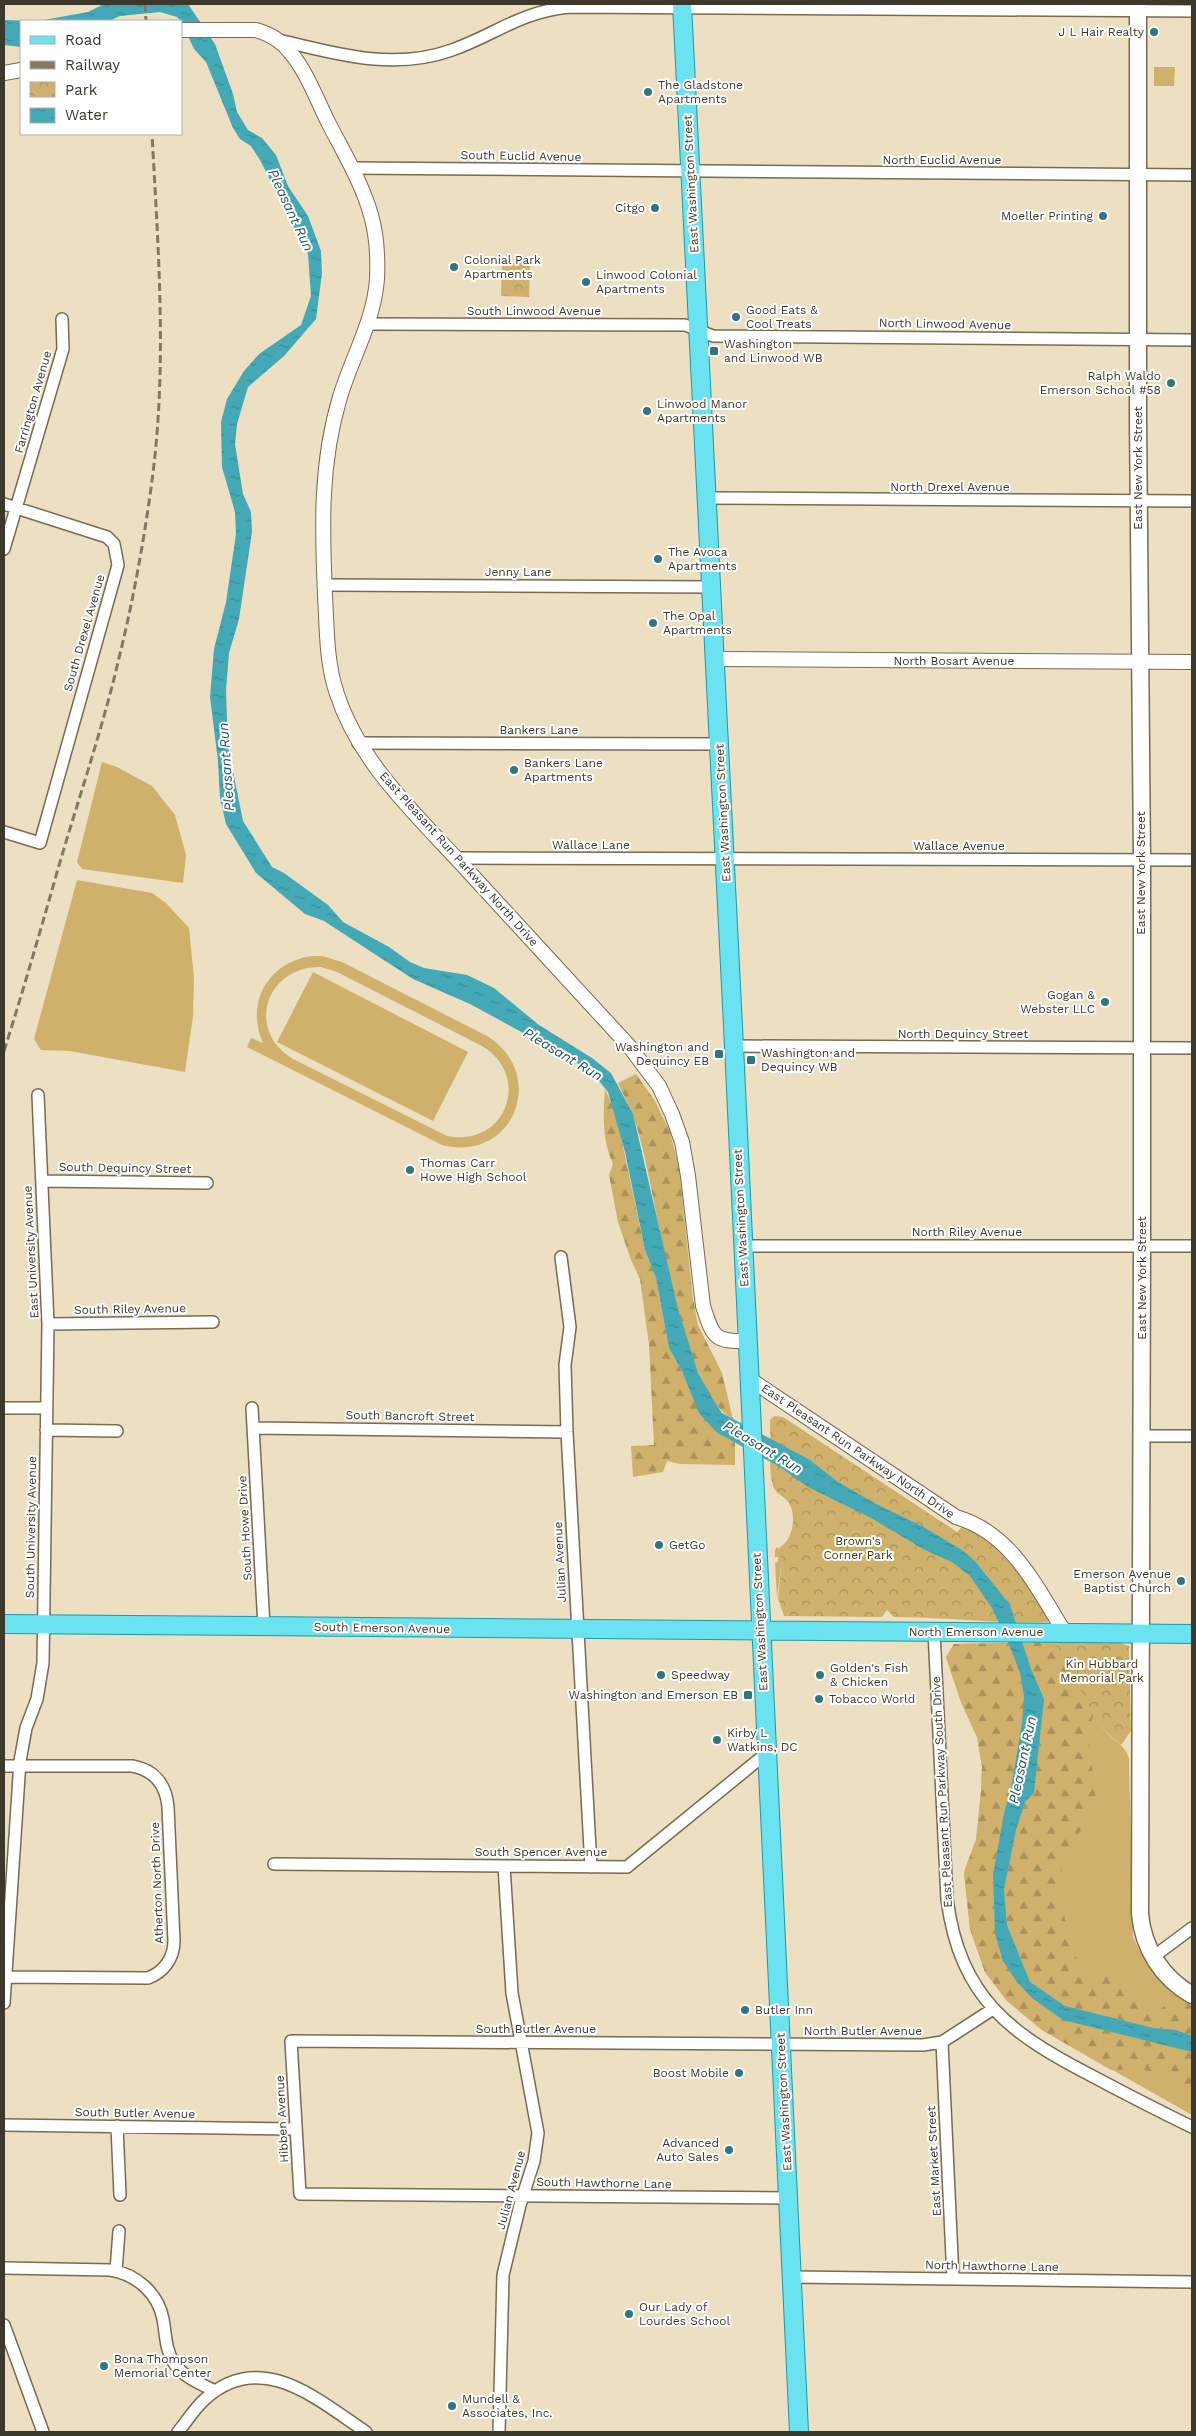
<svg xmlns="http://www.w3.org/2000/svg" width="1196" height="2436" font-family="'Work Sans',sans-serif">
<defs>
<pattern id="forest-firs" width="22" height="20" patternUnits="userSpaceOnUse" patternTransform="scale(1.25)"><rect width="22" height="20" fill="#cfb16c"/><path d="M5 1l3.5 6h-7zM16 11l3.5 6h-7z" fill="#a99159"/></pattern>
<pattern id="park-crowns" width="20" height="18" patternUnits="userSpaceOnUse" patternTransform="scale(1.25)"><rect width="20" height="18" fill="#cfb16c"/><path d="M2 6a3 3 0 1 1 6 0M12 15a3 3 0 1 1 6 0" fill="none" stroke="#a99159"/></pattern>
<pattern id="water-ripples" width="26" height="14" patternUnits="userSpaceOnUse" patternTransform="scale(1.25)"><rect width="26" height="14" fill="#43a9b7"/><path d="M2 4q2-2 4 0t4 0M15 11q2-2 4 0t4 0" fill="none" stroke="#398b95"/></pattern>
</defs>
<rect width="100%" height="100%" fill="#ecdfc2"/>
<path fill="#cfb16c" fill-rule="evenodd" d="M1154 67H1175L1174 86H1154Z
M102 762 117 767 152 786 175 815 186 855 183 883 82 869 77 862Z
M77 880 152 893 166 903 189 928 194 978 193 1016 185 1072 70 1051 41 1050 34 1039Z
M312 956H322L342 962 487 1036C549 1075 513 1163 442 1145L247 1047 251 1038 263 1043C245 1003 268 962 312 956ZM321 967 337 972 482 1046C533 1077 505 1148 447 1136L293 1059C245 1030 266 966 321 967Z
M313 972 468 1052 433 1121 277 1042Z
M777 1547 782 1553V1560L777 1598 775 1563 778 1562V1557H775V1550Z
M1053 1642C1073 1668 1084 1700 1102 1727 1110 1739 1124 1743 1129 1758L1133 1937C1147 1966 1163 1990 1192 2006V2115L1042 2030 1007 2001 985 1972 970 1929 964 1872 976 1840 981 1792 982 1767 977 1737 961 1702 946 1657 954 1644Z"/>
<path fill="url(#forest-firs)" d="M636 1074 655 1101 670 1132 679 1168 693 1299 698 1325 722 1373 733 1419C674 1388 658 1179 632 1113 628 1103 622 1093 618 1083Z
M605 1089 616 1114 645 1250 656 1278 669 1348 716 1432 735 1442V1465L680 1464 667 1461 663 1472 633 1477 631 1446 654 1445 649 1345 640 1279 631 1260 618 1222 609 1175 613 1164C602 1140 603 1115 605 1089Z
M1053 1642 1093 1713 1089 1744 1096 1800 1085 1824 1065 1854 1059 1885 1070 1948 1084 1970 1093 1976 1105 1971H1113C1122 1987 1140 1995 1145 2013L1158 2011 1177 1997 1192 2006V2036L1176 2030 1153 2028 1065 2006 1030 1982 1007 1925 1004 1889 1016 1830 1025 1802 1034 1793 1044 1699 1031 1669 1024 1643Z
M1008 1643 1020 1673 1024 1696 1022 1724 1011 1788 1004 1813 993 1875 995 1934 1017 1982 1032 1998 1063 2020 1192 2052V2093L1154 2072 1139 2069 1111 2070 1042 2030 1007 2001 985 1972 970 1929 964 1872 976 1840 981 1792 982 1767 977 1737 961 1702 946 1657 954 1644Z"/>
<path fill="url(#park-crowns)" d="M502 262 530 263 529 297 501 296Z
M774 1416 783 1417 957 1532 967 1522 981 1531 1031 1582 1049 1620 1048 1622C996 1624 945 1617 894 1617L887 1610 882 1617 784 1616 778 1598 782 1560 779 1548C793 1540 797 1516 789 1503 785 1497 775 1493 773 1486 768 1469 771 1446 770 1428V1420Z
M1053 1642 1120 1643 1129 1646 1131 1731 1121 1745 1105 1731 1095 1717Z"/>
<path fill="url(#water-ripples)" d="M104 4H188L215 44 233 94 237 112 248 130 262 138 276 155 288 186 308 216 321 251 322 273 316 319 284 356 248 387 237 424 235 444 243 494 251 512 252 532 239 619 229 653 226 690 228 747 243 821 272 867 284 873 328 905 343 922 389 947 410 962 424 968 467 975 494 988 539 1025 592 1058 611 1073 633 1114 678 1309 698 1373 712 1398 722 1413 810 1460 838 1482 878 1505 922 1526 962 1550 975 1561 1010 1605 1031 1669 1044 1699 1034 1793 1025 1802 1016 1830 1004 1889 1007 1925 1030 1982 1065 2006 1153 2028 1176 2030 1192 2036V2052L1063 2020 1032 1998 1017 1982 1003 1961 995 1934 993 1875 1004 1813 1011 1788 1022 1724 1024 1696 1020 1673 1010 1647 992 1608 970 1576 952 1562 925 1550 871 1518 808 1487 780 1467 716 1432 699 1413 682 1371 669 1348 656 1278 645 1250 625 1152 608 1092 595 1076 573 1060 470 1004 413 979 324 921 305 914 256 873 226 824 220 798 218 761 210 697 214 649 226 602 236 534 235 512 222 467 221 422 227 399 244 371 259 354 301 325 311 296 308 254 260 160 251 146 240 139 233 128 206 62 194 49 181 21 177 17 160 12 120 16 109 21H38L88 12Z
M4 20 35 21H21V47L4 45Z"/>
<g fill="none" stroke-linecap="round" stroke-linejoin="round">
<g stroke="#776b52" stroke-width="14">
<path id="minor" d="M279 40C336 54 394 71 452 50 497 34 519 12 570 7L1192 11
M351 168 1192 175
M368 324 685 325 713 336 1192 340
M707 498 1192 501
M4 504 107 537 114 544 118 565 40 843 4 832
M4 549 63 349 62 319
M325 585 711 587
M358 743 719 744
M456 858 1192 860
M734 1046 1192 1048
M42 1181 207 1183
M742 1246H1192
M561 1257 570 1327 565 1365 567 1432 591 1867
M48 1324 213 1322
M4 1408H46
M252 1408 264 1627
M254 1428 567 1432
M46 1430 117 1431
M1142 1436H1192
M934 1631 947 1899C960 1998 1010 2034 1094 2077 1126 2094 1159 2111 1192 2127
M4 1766H132C155 1770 166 1785 168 1807L174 1941C174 1958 164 1972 148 1978L4 1977
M274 1864 627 1867 768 1752
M1153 1957 1192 1928
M4 2003 20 1761 26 1728 37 1699 43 1663 48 1324 38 1095
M942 2042 953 2279
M4 2125 296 2129
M117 2126 120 2195
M789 2198 300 2194 291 2041 923 2045 942 2042 993 2009
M4 2268 110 2270C136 2274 158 2293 163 2319 166 2335 165 2349 174 2363 183 2377 201 2384 215 2391
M116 2271 119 2231
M792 2277 1192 2282
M4 2325 43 2432
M178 2432C187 2421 194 2409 205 2399 261 2348 318 2400 366 2432
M499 2432 503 2275 520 2205 534 2161 538 2133 512 1993 504 1866"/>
</g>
<g stroke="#776b52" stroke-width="16">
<path id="tertiary" d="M181 30H256C270 34 281 40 290 52 307 72 317 100 329 124 344 153 362 183 371 215 377 236 378 258 377 279 374 321 352 357 340 397 320 463 322 527 325 595 327 628 326 662 337 694 360 765 420 818 469 872 522 930 576 988 629 1046L659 1086 672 1114 682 1142 688 1176 703 1306C713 1336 713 1342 747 1341
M4 73 21 70
M715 659 1192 662
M748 1378 956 1517C1012 1533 1037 1588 1065 1633"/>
</g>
<g stroke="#776b52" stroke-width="19">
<path id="secondary" d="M1138 4V419L1142 860V1246L1140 1914C1143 1948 1162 1978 1192 1995"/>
</g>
<g stroke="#1b9aa4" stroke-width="20">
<path id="primary" d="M682 4 734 1046 799 2432
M4 1624 1192 1634"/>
</g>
<use href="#minor" stroke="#fff" stroke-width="11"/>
<use href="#tertiary" stroke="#fff" stroke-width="14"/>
<use href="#secondary" stroke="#fff" stroke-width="16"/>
<use href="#primary" stroke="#6be2ef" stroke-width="18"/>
<path stroke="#817966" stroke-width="3" stroke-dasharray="8 4" stroke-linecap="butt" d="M145 4 146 21
M4 1051C24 988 42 925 60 862 80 794 103 727 119 658 134 597 145 535 153 473 167 360 158 246 152 134"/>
</g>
<g fill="#2f7681" stroke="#fff" stroke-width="2">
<circle cx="1154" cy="32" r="5"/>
<circle cx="648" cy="92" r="5"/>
<circle cx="655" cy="208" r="5"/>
<circle cx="1103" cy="216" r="5"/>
<circle cx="454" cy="267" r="5"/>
<circle cx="586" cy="282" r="5"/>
<circle cx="736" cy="317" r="5"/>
<rect x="709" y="346" width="10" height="10" rx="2.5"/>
<circle cx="1171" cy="383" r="5"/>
<circle cx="647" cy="411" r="5"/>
<circle cx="658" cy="559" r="5"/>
<circle cx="653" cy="623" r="5"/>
<circle cx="514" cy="770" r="5"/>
<circle cx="1105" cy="1002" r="5"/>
<rect x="714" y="1049" width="10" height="10" rx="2.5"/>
<rect x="746" y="1055" width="10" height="10" rx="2.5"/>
<circle cx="410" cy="1170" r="5"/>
<circle cx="659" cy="1545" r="5"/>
<circle cx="1181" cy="1581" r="5"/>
<circle cx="661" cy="1675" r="5"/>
<circle cx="820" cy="1675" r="5"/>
<rect x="743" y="1690" width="10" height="10" rx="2.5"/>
<circle cx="819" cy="1699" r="5"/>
<circle cx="717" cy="1740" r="5"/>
<circle cx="745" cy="2010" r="5"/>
<circle cx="739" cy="2073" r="5"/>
<circle cx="729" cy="2150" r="5"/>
<circle cx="629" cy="2314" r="5"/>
<circle cx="104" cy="2366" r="5"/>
<circle cx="452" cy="2406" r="5"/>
</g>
<g text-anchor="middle" stroke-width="4" stroke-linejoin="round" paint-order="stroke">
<g font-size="12" fill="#3d382c" stroke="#fff" text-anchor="start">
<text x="1144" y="36" text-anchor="end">J L Hair Realty</text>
<text x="658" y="89">The Gladstone<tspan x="658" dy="14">Apartments</tspan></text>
<text x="645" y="212" text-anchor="end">Citgo</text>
<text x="1093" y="220" text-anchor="end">Moeller Printing</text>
<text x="464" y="264">Colonial Park<tspan x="464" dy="14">Apartments</tspan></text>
<text x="596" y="279">Linwood Colonial<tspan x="596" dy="14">Apartments</tspan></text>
<text x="746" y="314">Good Eats &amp;<tspan x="746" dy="14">Cool Treats</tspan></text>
<text x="724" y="348">Washington<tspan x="724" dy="14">and Linwood WB</tspan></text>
<text x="1161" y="380" text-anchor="end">Ralph Waldo<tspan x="1161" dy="14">Emerson School #58</tspan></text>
<text x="657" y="408">Linwood Manor<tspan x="657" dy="14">Apartments</tspan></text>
<text x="668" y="556">The Avoca<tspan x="668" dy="14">Apartments</tspan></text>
<text x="663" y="620">The Opal<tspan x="663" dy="14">Apartments</tspan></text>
<text x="524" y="767">Bankers Lane<tspan x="524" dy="14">Apartments</tspan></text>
<text x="1095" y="999" text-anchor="end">Gogan &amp;<tspan x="1095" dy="14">Webster LLC</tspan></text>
<text x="709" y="1051" text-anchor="end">Washington and<tspan x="709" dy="14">Dequincy EB</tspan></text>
<text x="761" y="1057">Washington and<tspan x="761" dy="14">Dequincy WB</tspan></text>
<text x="420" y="1167">Thomas Carr<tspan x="420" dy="14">Howe High School</tspan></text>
<text x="669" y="1549">GetGo</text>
<text x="1171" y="1578" text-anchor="end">Emerson Avenue<tspan x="1171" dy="14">Baptist Church</tspan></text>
<text x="830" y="1672">Golden's Fish<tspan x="830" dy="14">&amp; Chicken</tspan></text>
<text x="671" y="1679">Speedway</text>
<text x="738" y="1699" text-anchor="end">Washington and Emerson EB</text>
<text x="829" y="1703">Tobacco World</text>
<text x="727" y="1737">Kirby L<tspan x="727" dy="14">Watkins, DC</tspan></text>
<text x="755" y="2014">Butler Inn</text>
<text x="729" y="2077" text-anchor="end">Boost Mobile</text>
<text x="719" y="2147" text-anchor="end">Advanced<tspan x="719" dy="14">Auto Sales</tspan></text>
<text x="639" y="2311">Our Lady of<tspan x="639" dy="14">Lourdes School</tspan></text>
<text x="114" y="2363">Bona Thompson<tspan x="114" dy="14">Memorial Center</tspan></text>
<text x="462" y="2403">Mundell &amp;<tspan x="462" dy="14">Associates, Inc.</tspan></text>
</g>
<g font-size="12" fill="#3d382c" stroke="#fff">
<text transform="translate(521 156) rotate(1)" y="4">South Euclid Avenue</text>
<text x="942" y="164">North Euclid Avenue</text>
<text transform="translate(691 184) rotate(-93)" y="4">East Washington Street</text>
<text x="534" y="315">South Linwood Avenue</text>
<text transform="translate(945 324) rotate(1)" y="4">North Linwood Avenue</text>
<text transform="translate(33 402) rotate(-74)" y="4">Farrington Avenue</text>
<text transform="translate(1138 468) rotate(-90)" y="4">East New York Street</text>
<text x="950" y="491">North Drexel Avenue</text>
<text x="518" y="576">Jenny Lane</text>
<text transform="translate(84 633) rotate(-74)" y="4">South Drexel Avenue</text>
<text x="954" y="665">North Bosart Avenue</text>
<text x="539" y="734">Bankers Lane</text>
<text transform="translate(723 813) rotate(-93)" y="4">East Washington Street</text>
<text x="591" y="849">Wallace Lane</text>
<text x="959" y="850">Wallace Avenue</text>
<text transform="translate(459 859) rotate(48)" y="4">East Pleasant Run Parkway North Drive</text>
<text transform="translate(1141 873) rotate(-90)" y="4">East New York Street</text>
<text x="963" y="1038">North Dequincy Street</text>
<text transform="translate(125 1168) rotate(1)" y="4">South Dequincy Street</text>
<text transform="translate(741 1218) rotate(-93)" y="4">East Washington Street</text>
<text x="967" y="1236">North Riley Avenue</text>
<text transform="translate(31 1252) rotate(-93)" y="4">East University Avenue</text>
<text transform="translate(1142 1278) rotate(-90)" y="4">East New York Street</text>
<text transform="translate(130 1309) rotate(-1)" y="4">South Riley Avenue</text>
<text transform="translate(410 1416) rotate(1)" y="4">South Bancroft Street</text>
<text transform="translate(858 1451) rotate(34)" y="4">East Pleasant Run Parkway North Drive</text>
<text transform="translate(31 1527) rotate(-89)" y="4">South University Avenue</text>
<text transform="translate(245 1528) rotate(-93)" y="4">South Howe Drive</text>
<text transform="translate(560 1562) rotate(-93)" y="4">Julian Avenue</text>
<text transform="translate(760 1622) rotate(-93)" y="4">East Washington Street</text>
<text transform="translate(382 1628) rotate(1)" y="4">South Emerson Avenue</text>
<text x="976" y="1636">North Emerson Avenue</text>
<text transform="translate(942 1792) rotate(-93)" y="4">East Pleasant Run Parkway South Drive</text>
<text x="541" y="1856">South Spencer Avenue</text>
<text transform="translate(157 1883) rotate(-92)" y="4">Atherton North Drive</text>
<text x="536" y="2033">South Butler Avenue</text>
<text x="863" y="2035">North Butler Avenue</text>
<text transform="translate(784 2102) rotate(-93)" y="4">East Washington Street</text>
<text transform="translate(135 2113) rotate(1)" y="4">South Butler Avenue</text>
<text transform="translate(282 2119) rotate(-93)" y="4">Hibben Avenue</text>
<text transform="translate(934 2161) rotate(-93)" y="4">East Market Street</text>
<text transform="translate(604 2183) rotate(1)" y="4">South Hawthorne Lane</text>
<text transform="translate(511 2190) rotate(-75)" y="4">Julian Avenue</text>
<text transform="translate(992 2266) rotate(1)" y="4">North Hawthorne Lane</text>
</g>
<g font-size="12" fill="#47370f" stroke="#fff">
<text x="858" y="1545">Brown's<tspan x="858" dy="14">Corner Park</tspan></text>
<text x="1102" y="1668">Kin Hubbard<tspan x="1102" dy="14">Memorial Park</tspan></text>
</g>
<g font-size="14" font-style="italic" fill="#215962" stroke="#fff">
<text transform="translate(291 210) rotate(65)" y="5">Pleasant Run</text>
<text transform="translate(226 767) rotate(-94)" y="5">Pleasant Run</text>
<text transform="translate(563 1054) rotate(31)" y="5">Pleasant Run</text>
<text transform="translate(763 1447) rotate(31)" y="5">Pleasant Run</text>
<text transform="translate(1022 1760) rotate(-78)" y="5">Pleasant Run</text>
</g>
</g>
<rect width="1196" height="2436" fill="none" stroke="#3d382c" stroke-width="10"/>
<rect x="20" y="20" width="162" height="115" fill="#ffffff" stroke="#b1afab"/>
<rect x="30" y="36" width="25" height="8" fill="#6be2ef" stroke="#b1afab"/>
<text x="65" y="45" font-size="15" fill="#3d382c">Road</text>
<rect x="30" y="61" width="25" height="8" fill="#817966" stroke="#b1afab"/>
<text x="65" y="70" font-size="15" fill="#3d382c">Railway</text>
<rect x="30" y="82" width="25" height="15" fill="url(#park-crowns)" stroke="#b1afab"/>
<text x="65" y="95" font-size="15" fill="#3d382c">Park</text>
<rect x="30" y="108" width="25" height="15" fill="url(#water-ripples)" stroke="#b1afab"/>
<text x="65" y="120" font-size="15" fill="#3d382c">Water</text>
</svg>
